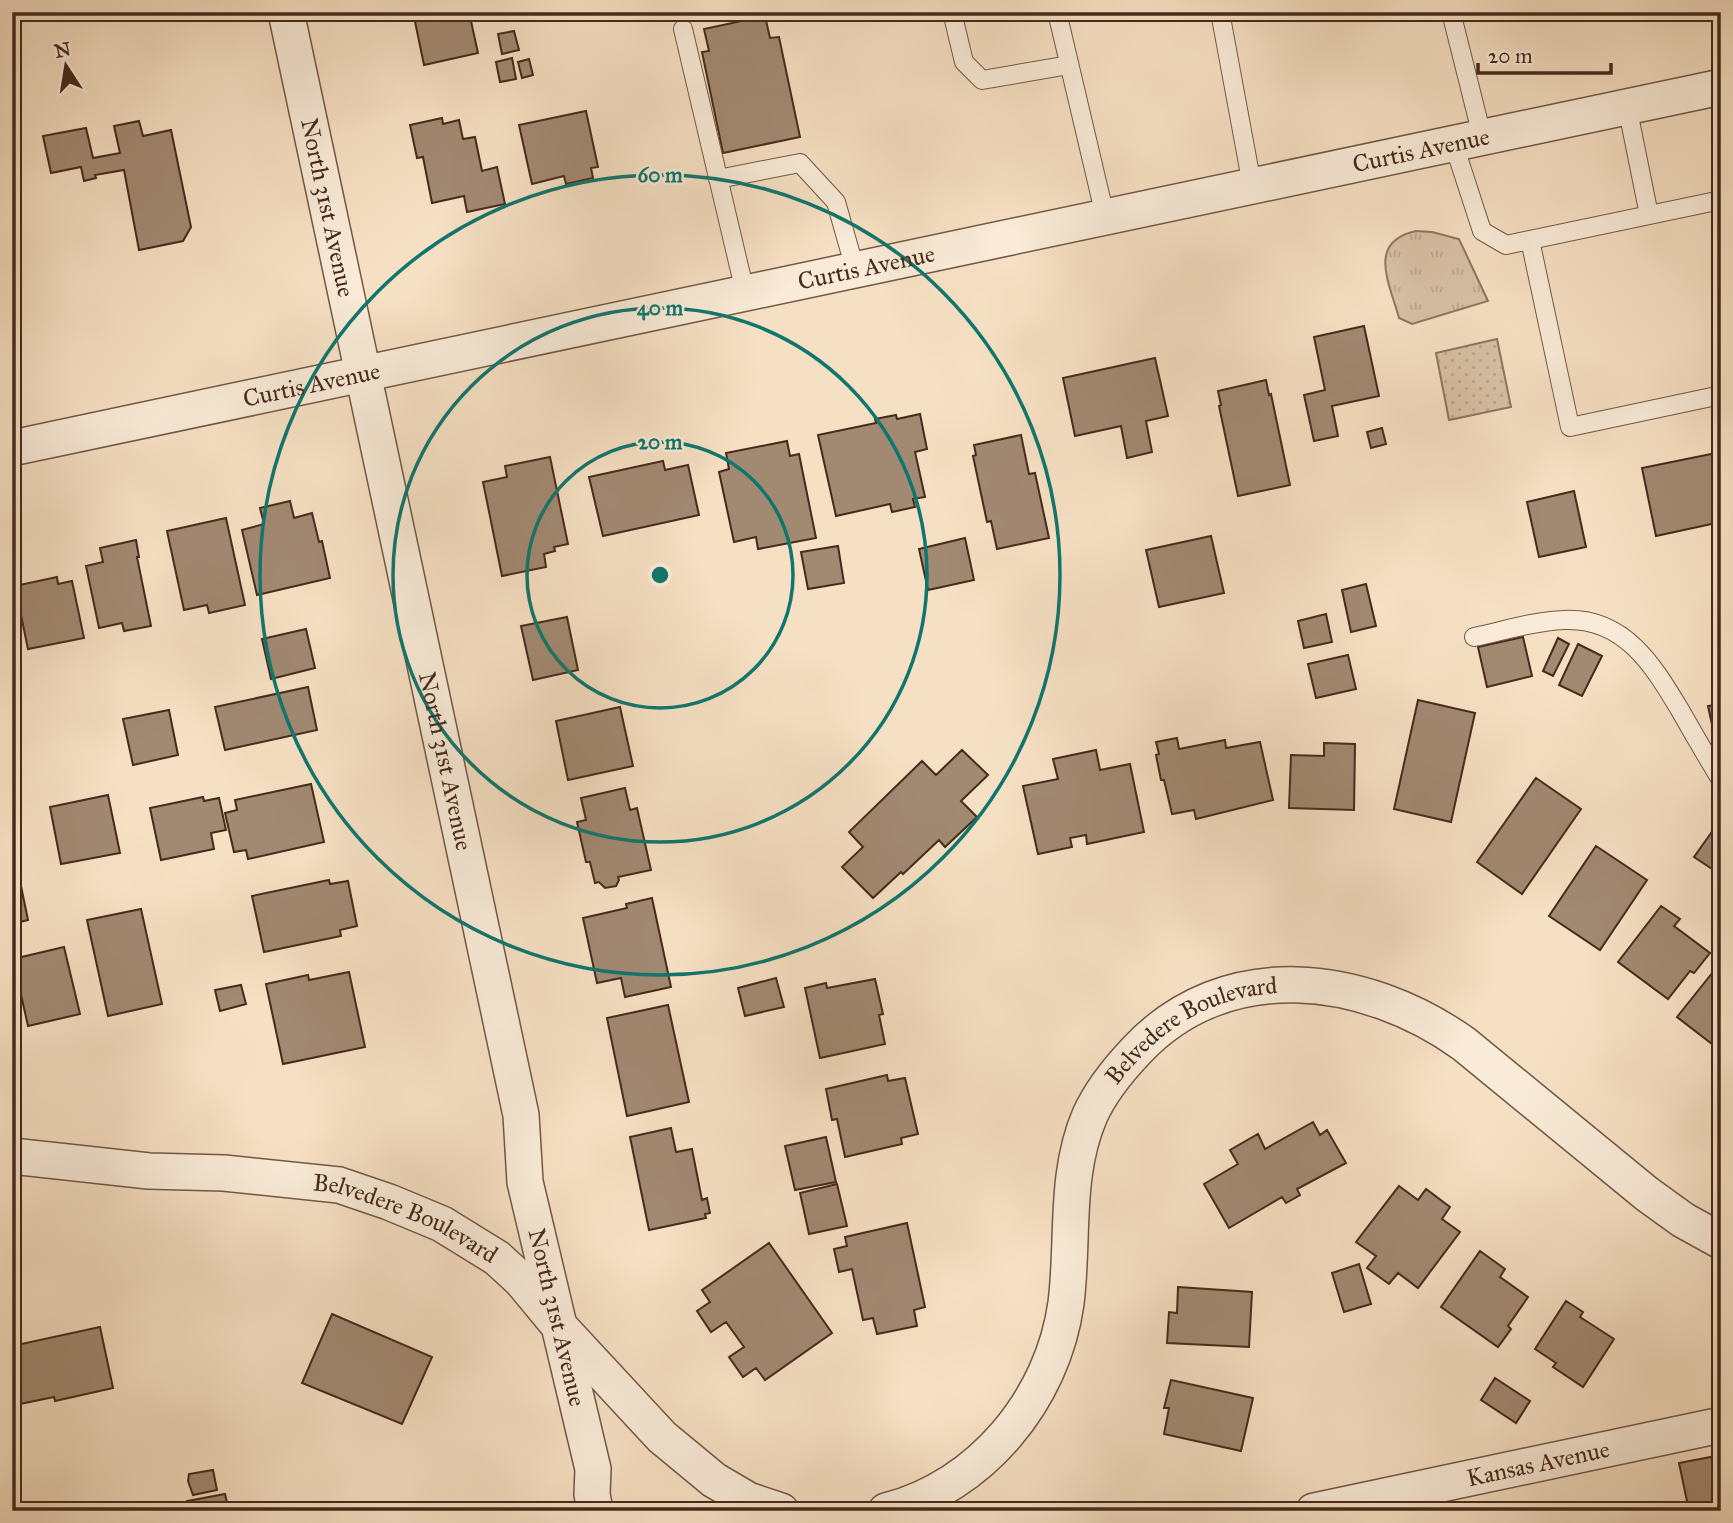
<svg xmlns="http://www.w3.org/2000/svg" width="1733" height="1523" font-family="'IM FELL Great Primer',serif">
<defs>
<pattern id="grass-tufts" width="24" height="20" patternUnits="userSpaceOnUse" patternTransform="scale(1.75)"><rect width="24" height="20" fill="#d8c1a6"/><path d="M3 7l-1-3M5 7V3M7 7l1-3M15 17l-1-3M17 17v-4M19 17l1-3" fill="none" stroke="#bba68e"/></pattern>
<pattern id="garden-dots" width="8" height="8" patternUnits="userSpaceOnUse" patternTransform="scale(1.75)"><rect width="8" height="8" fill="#d8c1a6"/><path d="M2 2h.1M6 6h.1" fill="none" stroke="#bba68e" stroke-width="1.8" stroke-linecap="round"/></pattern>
</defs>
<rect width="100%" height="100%" fill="#f6e0c3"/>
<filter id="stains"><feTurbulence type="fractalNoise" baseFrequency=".00286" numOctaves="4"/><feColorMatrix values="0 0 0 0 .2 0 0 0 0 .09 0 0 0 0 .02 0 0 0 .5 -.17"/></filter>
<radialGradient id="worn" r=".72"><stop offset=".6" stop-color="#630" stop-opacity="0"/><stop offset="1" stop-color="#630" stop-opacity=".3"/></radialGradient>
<path fill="url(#grass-tufts)" stroke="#8f7660" stroke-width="2" d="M1416 231 1432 232 1459 239 1488 301 1412 324 1399 318C1390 284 1366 242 1416 231Z"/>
<path fill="url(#garden-dots)" stroke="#8f7660" stroke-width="2" d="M1497 339 1511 407 1449 420 1436 353Z"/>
<path fill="#a28972" stroke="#462a1b" stroke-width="2" d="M85 12H115L86 18Z
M413 12H469L478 53 424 65Z
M765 16 770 38 779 37 800 137 723 153 702 52 709 51 704 29Z
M514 31 519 50 502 54 498 34Z
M512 58 516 79 500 82 496 62Z
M529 59 533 75 522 78 518 62Z
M586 111 598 167 591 168 593 178 566 184 564 176 532 184 519 125Z
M442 118 443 124 459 120 463 139 475 137 482 171 497 167 505 204 467 212 464 196 432 203 423 157 417 158 410 125Z
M139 121 143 136 171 130 191 227 183 241 139 250 124 170 95 175 96 178 84 181 81 167 51 173 43 136 86 128 93 158 120 153 114 126Z
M12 258 21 298 12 300Z
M1364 326 1379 396 1332 406 1338 436 1314 441 1304 395 1325 390 1314 337Z
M1155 358 1168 416 1146 421 1152 452 1127 458 1121 426 1075 436 1063 378Z
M1266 380 1269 395 1271 394 1290 485 1238 496 1219 406 1221 405 1218 391Z
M920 414 927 449 915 452 925 497 913 499 915 507 892 512 890 504 836 516 818 435 876 423 875 419 896 415 897 419Z
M1382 428 1386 444 1371 448 1367 432Z
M1021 435 1029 474 1035 473 1049 538 997 549 991 521 987 522 973 456 976 455 974 445Z
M787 441 790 456 799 454 816 538 758 549 756 537 734 542 719 472 729 469 726 453Z
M1721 452V522L1656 536 1642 468Z
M550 457 568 544 554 547 555 551 544 554 546 567 502 576 483 482 507 477 505 466Z
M663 461 665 470 688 465 699 515 603 536 589 477Z
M1574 491 1586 547 1539 557 1527 502Z
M290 501 294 518 312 513 319 542 322 541 330 578 257 595 242 530 264 524 260 508Z
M226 518 245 605 209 613 207 605 184 610 167 531Z
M1211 536 1224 593 1159 607 1146 550Z
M965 538 974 580 928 590 919 549Z
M136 540 139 557H137L151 626 124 631 122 623 99 628 86 566 103 562 100 548Z
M838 546 844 583 808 589 801 552Z
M57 577 58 584 72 581 84 638 28 649 15 586Z
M1366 584 1376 626 1351 632 1342 590Z
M1326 614 1332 642 1304 648 1298 621Z
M567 617 578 670 533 680 521 626Z
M306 629 315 668 271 679 262 639Z
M1523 637 1532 676 1487 687 1478 647Z
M1558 638 1569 644 1553 676 1543 671Z
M1578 644 1602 656 1582 696 1559 685Z
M1348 655 1356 689 1316 698 1308 664Z
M308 687 317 730 225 750 215 707Z
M1418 700 1475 713 1451 822 1394 809Z
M1721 704V748H1717L1708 706Z
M620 707 633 766 568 780 556 721Z
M169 710 178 755 133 765 123 719Z
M1177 738 1179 749 1225 740 1226 748 1260 742 1273 800 1196 819 1194 810 1172 814 1164 780H1161L1156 755 1159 754 1156 742Z
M1324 743 1355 744 1354 810 1289 808 1291 755 1324 756Z
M962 750 988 775 961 801 977 817 945 847 939 840 903 874 901 872 873 898 842 867 863 847 849 832 922 761 936 775Z
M1096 750 1100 770 1130 764 1144 832 1087 844 1086 835 1070 838 1072 847 1038 854 1023 786 1058 779 1053 759Z
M1536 778 1581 809 1522 894 1477 862Z
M311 784 324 842 248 859 246 850 234 852 225 813 237 810 235 800Z
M625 788 630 810 637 808 651 870 618 877 619 880 616 886 605 888 599 882 595 883 590 862H586L577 822 586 820 581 798Z
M108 795 120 853 61 864 50 807Z
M203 797 204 801 219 798 226 830 211 833 214 849 161 860 150 808Z
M1716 826 1721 829V857L1712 869 1694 857Z
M1596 846 1647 880 1600 950 1549 916Z
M329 880 330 884 348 881 357 926 340 930 341 936 264 952 252 896Z
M21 886 28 920 12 924V887Z
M652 898 671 987 625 997 621 978 597 983 583 918 627 908 626 904Z
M1661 906 1680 919 1674 926 1710 953 1694 973 1690 971 1668 999 1618 962Z
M141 909 162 1004 108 1016 87 920Z
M64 947 80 1014 28 1026 13 959Z
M1721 962V1051L1677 1017Z
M349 972 365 1047 283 1064 266 984 308 975 309 980Z
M776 978 784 1007 745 1016 738 988Z
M875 979 883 1014 879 1015 885 1044 820 1058 805 988 826 983 827 988Z
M241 985 246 1004 220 1011 215 990Z
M668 1005 689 1102 627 1116 607 1018Z
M887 1075 888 1081 905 1078 918 1134 901 1138 902 1144 845 1157 837 1119 832 1120 826 1089Z
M1313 1122 1320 1135 1327 1130 1346 1163 1297 1189 1300 1195 1286 1203 1282 1197 1229 1228 1204 1184 1238 1164 1230 1150 1258 1134 1265 1149Z
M671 1128 676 1152 692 1149 702 1200 707 1198 710 1213 705 1214 706 1218 649 1230 630 1137Z
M826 1137 836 1182 795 1190 785 1146Z
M837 1184 847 1226 809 1234 800 1193Z
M1399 1186 1418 1200 1426 1189 1450 1207 1442 1219 1460 1232 1418 1288 1398 1273 1389 1284 1367 1268 1376 1256 1356 1242Z
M907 1223 925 1307 914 1310 917 1326 877 1334 873 1318 863 1320 852 1269 839 1272 834 1249 847 1246 845 1237Z
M769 1243 832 1333 765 1380 756 1368 743 1377 729 1357 744 1347 726 1322 711 1332 697 1311 710 1302 702 1290Z
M1480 1251 1505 1269 1500 1277 1528 1297 1508 1326 1511 1329 1498 1347 1441 1307Z
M1359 1264 1371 1304 1344 1312 1332 1273Z
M1178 1287 1252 1292 1249 1347 1167 1343 1169 1312 1177 1313Z
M1566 1301 1583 1312 1580 1317 1614 1339 1583 1387 1553 1367 1556 1363 1535 1349Z
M332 1314 432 1357 402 1424 302 1383Z
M100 1327 113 1388 55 1401 54 1397 15 1405 12 1391V1346Z
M1495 1378 1530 1401 1516 1423 1481 1400Z
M1171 1380 1253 1398 1241 1451 1164 1434 1169 1408H1164Z
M1721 1455V1500L1688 1506 1679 1463Z
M213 1470 217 1490 193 1495 188 1481 189 1474Z
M225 1494 229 1511H189L187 1501Z
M1683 1505 1685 1511H1652Z"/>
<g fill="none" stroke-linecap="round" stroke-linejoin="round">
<g stroke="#725845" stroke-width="20">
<path id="service" d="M952 12 964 62 982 80 1069 65
M1057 12 1105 216
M1220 12 1252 185
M1451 12 1482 136
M683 29 745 292
M1627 106 1649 215
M1453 142 1482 231 1506 245 1721 200
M718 179 800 163 836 202 855 269
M1530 240 1570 427 1721 395
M1474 637C1503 631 1534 621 1564 620 1624 617 1653 665 1680 710 1693 733 1707 757 1721 780"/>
</g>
<g stroke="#725845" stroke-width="38">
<g id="minor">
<path id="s1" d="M286 12 521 1115 525 1182 593 1469 592 1494 595 1511"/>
<path id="s2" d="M12 448 1721 87"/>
<path id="s3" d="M12 1156 149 1171 224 1173 339 1185 389 1202 442 1224 497 1258 521 1280 560 1327 662 1437 714 1480 748 1500 781 1511"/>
<path id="s4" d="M886 1511C981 1487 1053 1399 1066 1303 1074 1240 1064 1175 1090 1115 1101 1091 1118 1070 1136 1051 1225 955 1365 973 1464 1044L1647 1194 1683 1220 1721 1241"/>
<path id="s5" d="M1314 1511 1721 1425"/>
</g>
</g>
<use href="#service" stroke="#f9ebd8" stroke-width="18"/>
<use href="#minor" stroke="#f9ebd8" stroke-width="35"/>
</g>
<g fill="none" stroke="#0f766e" stroke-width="3.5">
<circle cx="660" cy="575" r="133"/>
<circle cx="660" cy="575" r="267"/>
<circle cx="660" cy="575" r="400"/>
</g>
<g text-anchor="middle" stroke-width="5" stroke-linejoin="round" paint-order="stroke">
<g font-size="24" fill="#462a1b" stroke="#f9ebd8">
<text dy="8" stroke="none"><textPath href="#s2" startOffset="1440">Curtis Avenue</textPath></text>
<text dy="8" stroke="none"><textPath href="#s1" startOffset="200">North 31st Avenue</textPath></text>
<text dy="8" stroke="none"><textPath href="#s2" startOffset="873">Curtis Avenue</textPath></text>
<text dy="8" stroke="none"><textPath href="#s2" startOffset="306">Curtis Avenue</textPath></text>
<text dy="8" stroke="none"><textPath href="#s1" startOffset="766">North 31st Avenue</textPath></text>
<text dy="8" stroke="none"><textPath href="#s4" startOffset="621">Belvedere Boulevard</textPath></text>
<text dy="8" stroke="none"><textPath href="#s3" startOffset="402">Belvedere Boulevard</textPath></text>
<text dy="8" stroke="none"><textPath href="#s1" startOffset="1334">North 31st Avenue</textPath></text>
<text dy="8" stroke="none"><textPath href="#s5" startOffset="229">Kansas Avenue</textPath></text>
</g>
</g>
<circle cx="660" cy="575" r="10" fill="#0f766e" stroke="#f9ebd8" stroke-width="3.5"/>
<g font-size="21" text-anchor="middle" font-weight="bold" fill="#0f766e" stroke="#f9ebd8" stroke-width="5" stroke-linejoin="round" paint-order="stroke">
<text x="660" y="182">60 m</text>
<text x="660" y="315">40 m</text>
<text x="660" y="449">20 m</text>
</g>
<rect width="1733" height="1523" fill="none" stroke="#f6e0c3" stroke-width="42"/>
<rect x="14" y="14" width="1705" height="1495" fill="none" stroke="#462a1b" stroke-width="3.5"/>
<rect x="21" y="21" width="1691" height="1481" fill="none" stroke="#462a1b" stroke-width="2"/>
<g transform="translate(66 66) rotate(348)" stroke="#f9ebd8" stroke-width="5" paint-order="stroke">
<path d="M0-5L12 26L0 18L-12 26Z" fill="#462a1b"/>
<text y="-10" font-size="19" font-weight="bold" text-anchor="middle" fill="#462a1b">N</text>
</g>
<path d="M1478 63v10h133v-10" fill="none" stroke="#462a1b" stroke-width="3.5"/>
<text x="1488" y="63" font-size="21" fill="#462a1b" stroke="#f9ebd8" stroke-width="5" paint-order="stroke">20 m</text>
<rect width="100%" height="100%" filter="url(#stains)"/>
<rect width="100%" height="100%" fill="url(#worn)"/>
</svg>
